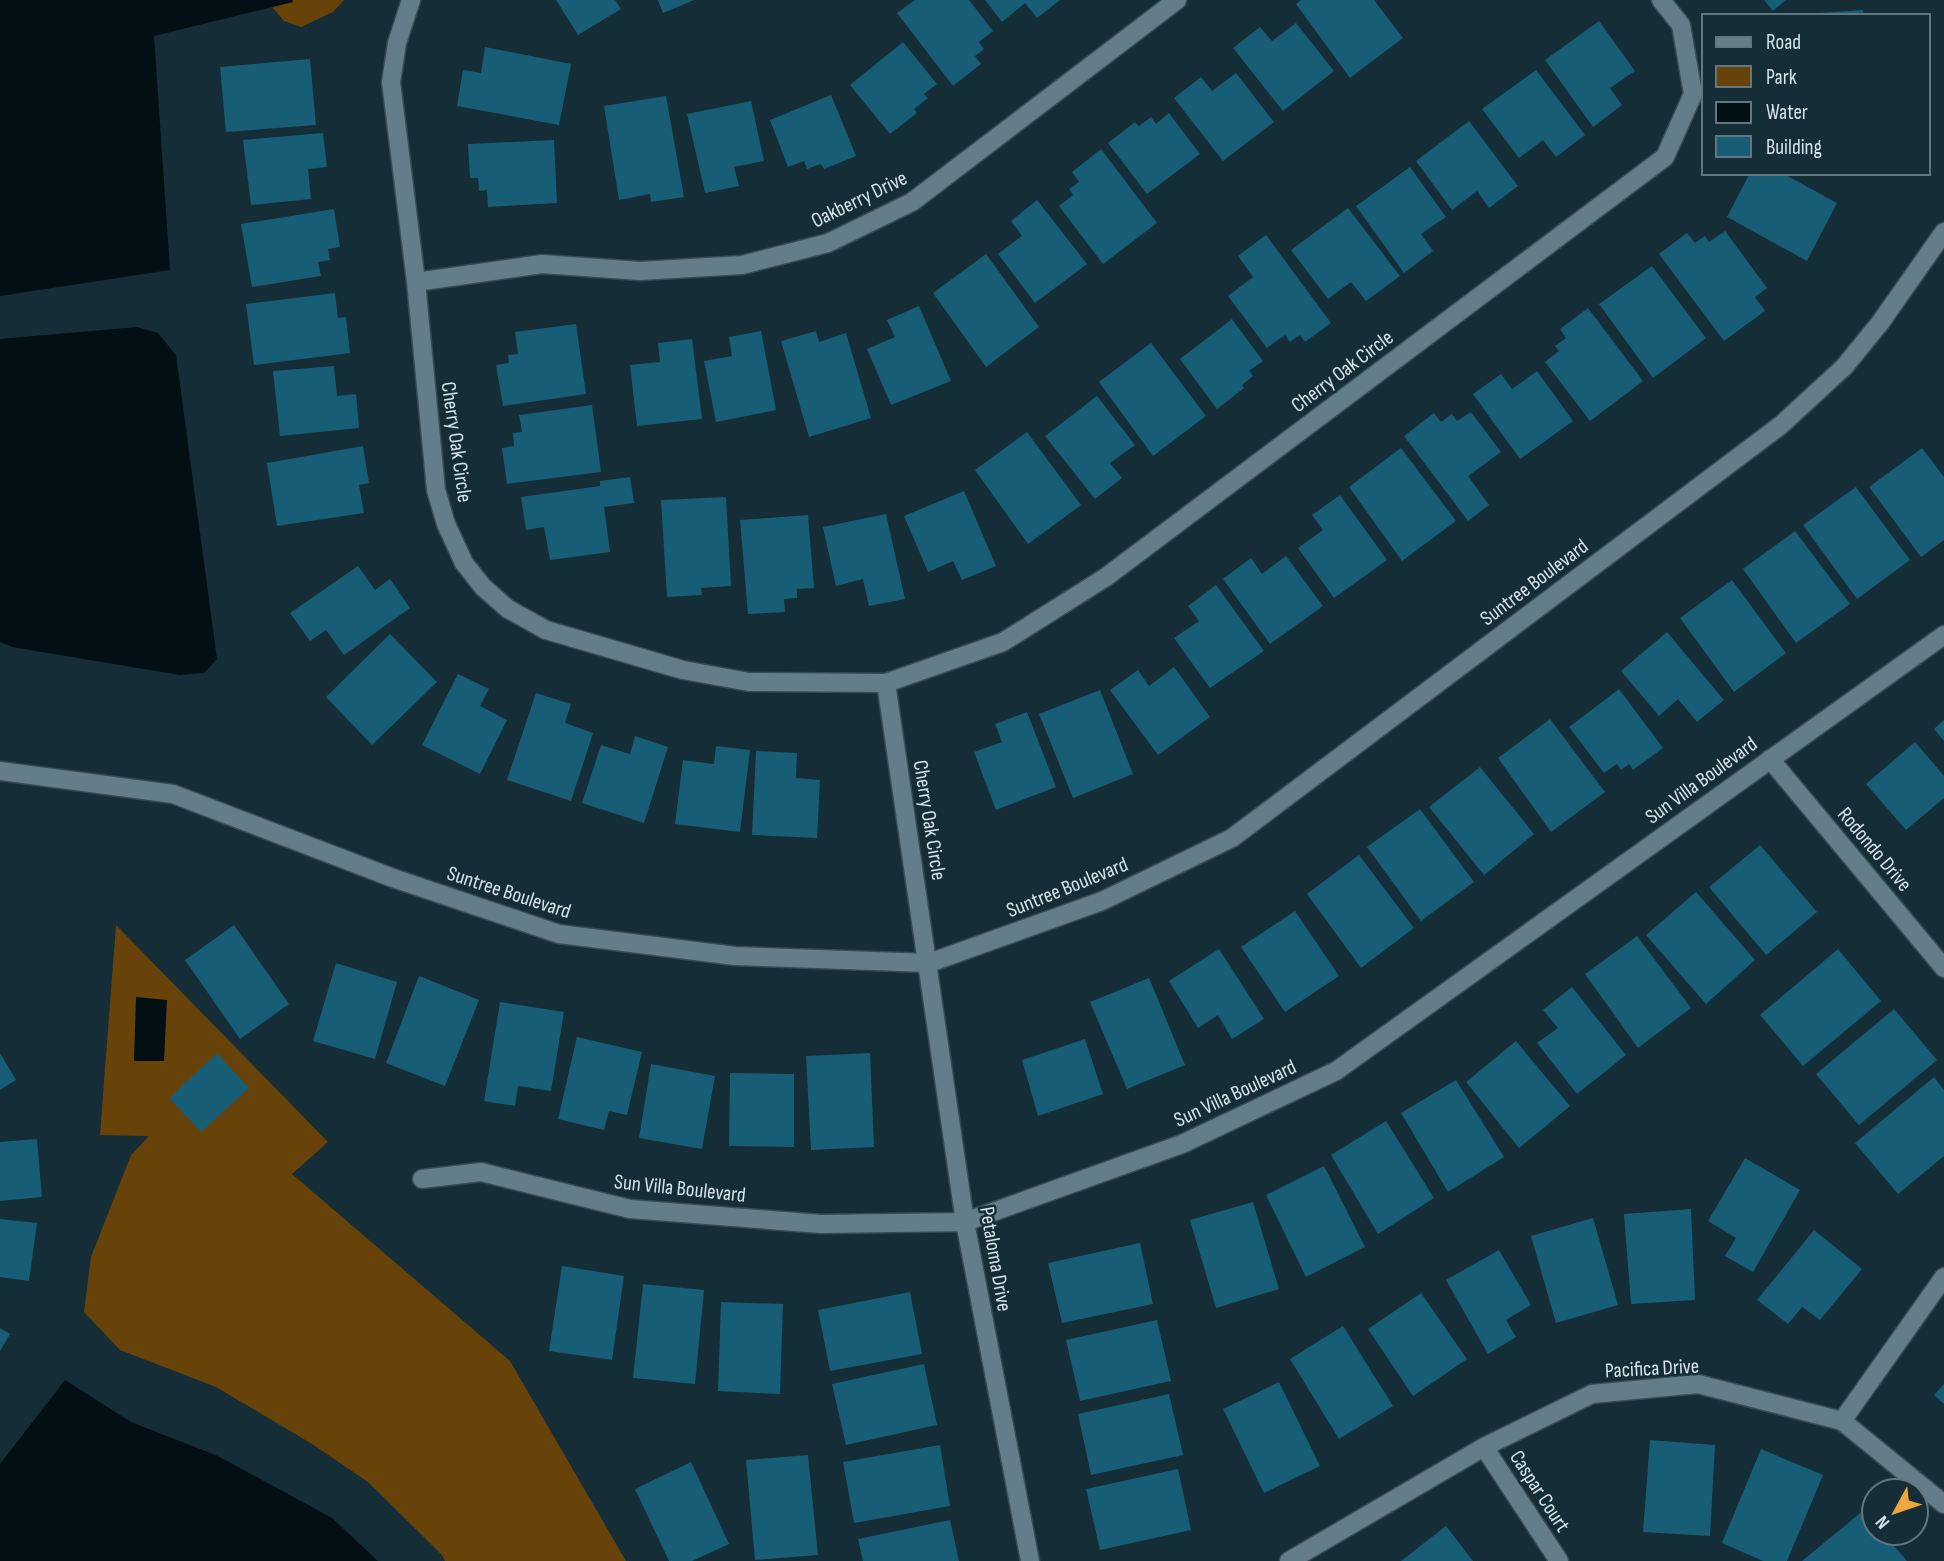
<svg xmlns="http://www.w3.org/2000/svg" width="1944" height="1561" font-family="'Sofia Sans Condensed',sans-serif">
<rect width="100%" height="100%" fill="#152d36"/>
<path fill="#684309" d="M292 0H344L333 12 301 27 284 21 272 7 292 2Z
M116 925 328 1142 292 1174 510 1361 626 1561H445L442 1555 368 1482 312 1444 216 1387 120 1350 84 1312 91 1257 131 1155 149 1136 100 1135Z"/>
<path fill="#021016" d="M0 0H292L293 2 154 36 170 270 0 296Z
M137 327 158 333 176 355 217 659 204 673 180 675 12 647 0 642V339Z
M136 997 167 1000 164 1061H134Z
M65 1380 131 1422 218 1456 332 1518 378 1561H0V1464Z"/>
<path fill="#175d75" d="M556 0H615L621 9 578 35Z
M658 0H694L663 13Z
M915 0H969L993 31 979 42 984 49 975 56 981 64 953 86 897 13Z
M985 0H1060L1037 18 1025 3 1002 22Z
M1301 0H1374L1403 38 1350 78 1296 4Z
M1764 0H1786L1773 11Z
M1863 10 1864 16H1805V14Z
M1599 21 1635 71 1610 88 1622 105 1593 127 1545 60Z
M1296 23 1334 71 1283 111 1233 48 1260 27 1272 41Z
M903 42 937 84 924 94 928 98 914 109 917 113 890 134 850 85Z
M485 47 571 64 559 125 457 106 463 70 481 73Z
M310 59 316 125 226 132 220 67Z
M1536 70 1585 135 1556 157 1543 140 1519 158 1482 109Z
M1236 73 1274 122 1223 161 1174 98 1201 77 1212 91Z
M831 95 856 156 824 169 821 164 807 169 804 161 788 167 770 120Z
M666 96 684 197 651 202 650 194 619 200 604 106Z
M751 101 764 161 734 167 739 186 705 193 687 114Z
M1169 113 1200 154 1147 194 1108 143 1135 122 1139 126 1151 117 1156 124Z
M1469 121 1518 186 1489 208 1477 191 1452 210 1416 161Z
M323 133 327 167 308 169 311 199 251 205 243 140Z
M554 140 557 203 488 207 487 190 479 191 478 178H470L468 144Z
M1101 149 1157 223 1103 264 1059 206 1073 195 1069 189 1079 182 1072 172Z
M1410 167 1446 217 1421 234 1433 251 1404 273 1356 206Z
M1750 173H1782L1837 203 1807 261 1727 217Z
M1037 200 1087 264 1035 303 998 254 1022 236 1011 221Z
M1348 208 1400 276 1366 301 1351 282 1328 299 1291 250Z
M334 209 340 247 328 249 330 260 318 262 321 276 252 287 241 224Z
M1725 231 1767 288 1755 297 1765 311 1724 341 1659 254 1687 233 1695 243 1705 236 1709 242Z
M1266 235 1331 323 1305 342 1300 335 1290 342 1285 335 1267 348 1228 296 1253 277 1238 256Z
M986 254 1039 327 986 367 933 293Z
M1652 266 1706 338 1653 378 1599 304Z
M335 293 338 318 346 317 350 353 254 365 246 304Z
M919 306 951 381 891 405 867 349 895 337 887 320Z
M1588 308 1643 381 1590 421 1545 362 1559 351 1555 346 1566 338 1560 329Z
M1232 319 1263 361 1249 371 1253 376 1242 385 1244 388 1217 409 1180 359Z
M576 324 586 394 503 406 496 365 509 363 508 355 518 354 515 332Z
M761 331 776 410 716 422 704 361 732 356 729 337Z
M816 331 819 342 846 333 871 418 809 437 781 341Z
M692 339 702 419 637 426 630 365 660 362 658 343Z
M1151 343 1206 416 1153 456 1099 382Z
M334 366 337 396 356 394 359 428 280 436 273 371Z
M1537 371 1573 421 1520 459 1473 394 1501 374 1512 389Z
M1097 396 1135 445 1110 463 1122 478 1095 499 1045 436Z
M592 405 601 472 507 484 502 448 514 446 513 433 522 432 519 415Z
M1471 412 1501 452 1468 476 1489 505 1468 521 1404 436 1434 413 1441 422 1452 414 1457 421Z
M1027 432 1081 505 1028 544 975 470Z
M363 446 369 483 359 485 364 513 277 526 267 463Z
M1401 448 1456 521 1402 561 1349 487Z
M1922 448 1944 477V540L1921 557 1869 487Z
M630 477 634 503 604 507 610 552 550 560 544 527 526 530 521 497 600 486V481Z
M1856 487 1910 560 1857 599 1803 525Z
M964 491 996 566 962 580 953 561 928 572 904 516Z
M1340 495 1387 560 1334 598 1298 548 1323 530 1312 515Z
M726 497 731 586 701 588 702 595 667 597 661 500Z
M886 514 905 599 869 606 863 579 836 586 823 527Z
M808 515 814 588 797 589V598L784 599 785 612 748 614 740 520Z
M1795 531 1850 604 1796 643 1743 569Z
M1286 556 1323 606 1270 644 1223 579 1251 558 1262 574Z
M358 566 375 590 390 579 410 608 344 655 326 630 310 641 290 613Z
M1732 580 1786 653 1734 692 1680 618Z
M1216 585 1264 651 1210 688 1174 638 1199 621 1188 606Z
M1667 632 1724 700 1697 722 1678 699 1659 716 1621 671Z
M390 634 437 682 372 745 326 697Z
M1174 667 1210 717 1158 755 1110 690 1138 670 1149 686Z
M458 674 489 689 480 706 507 720 480 774 422 745Z
M1619 689 1663 748 1633 770 1629 764 1621 770 1617 764 1604 773 1569 727Z
M1100 690 1133 774 1073 798 1039 714Z
M536 693 571 704 565 723 593 733 571 801 507 780Z
M1027 712 1056 787 996 810 974 752 1002 742 995 724Z
M1550 719 1605 792 1551 832 1498 758Z
M1944 720V741L1934 729Z
M635 736 668 747 644 823 582 803 601 745 630 754Z
M1915 742 1944 776V798L1906 830 1866 784Z
M716 746 750 750 740 832 675 824 683 760 714 764Z
M756 751 797 753 796 778 820 780 817 838 752 835Z
M1480 767 1534 834 1484 875 1429 807Z
M1420 809 1474 882 1421 921 1367 847Z
M1760 845 1817 912 1766 955 1709 887Z
M1359 855 1414 928 1361 968 1307 894Z
M1696 892 1755 960 1706 1004 1646 935Z
M1295 911 1339 976 1285 1012 1241 947Z
M234 925 289 1004 240 1039 185 960Z
M1637 936 1691 1008 1638 1048 1585 974Z
M1219 949 1264 1019 1232 1039 1218 1015 1198 1028 1169 981Z
M1838 949 1881 1001 1803 1066 1760 1015Z
M336 963 397 982 375 1059 313 1041Z
M419 976 479 1000 445 1086 386 1063Z
M1149 978 1185 1065 1127 1089 1090 1002Z
M1572 987 1626 1055 1577 1094 1537 1043 1558 1028 1543 1010Z
M500 1002 564 1012 551 1091 518 1086 515 1106 484 1101Z
M1894 1009 1937 1060 1859 1125 1816 1074Z
M577 1037 642 1052 627 1115 609 1111 604 1130 558 1119Z
M1085 1039 1103 1094 1038 1116 1022 1060Z
M1516 1041 1570 1106 1519 1148 1466 1082Z
M0 1053 16 1080 0 1090Z
M217 1053 249 1088 201 1132 169 1098Z
M870 1053 874 1147 811 1150 806 1056Z
M651 1064 715 1076 702 1149 639 1138Z
M730 1073 794 1074V1147L729 1146Z
M1934 1077 1944 1090V1156L1898 1194 1855 1143Z
M1456 1080 1504 1157 1448 1192 1401 1113Z
M1386 1121 1434 1198 1378 1234 1331 1155Z
M37 1139 42 1197 0 1201V1142Z
M1745 1158 1800 1190 1753 1272 1725 1256 1736 1238 1708 1221Z
M1324 1166 1365 1247 1306 1277 1266 1195Z
M1253 1202 1279 1289 1216 1308 1190 1220Z
M1691 1209 1695 1300 1631 1304 1624 1214Z
M1593 1218 1618 1305 1556 1323 1531 1236Z
M0 1219 37 1223 29 1281 0 1277Z
M1814 1230 1862 1269 1820 1320 1802 1307 1788 1324 1757 1300Z
M1140 1243 1153 1304 1062 1323 1048 1263Z
M1499 1250 1531 1305 1506 1320 1516 1337 1488 1354 1446 1280Z
M562 1266 624 1276 612 1360 549 1351Z
M643 1284 704 1290 695 1384 633 1378Z
M910 1292 922 1354 830 1371 818 1310Z
M1421 1293 1467 1359 1413 1396 1368 1329Z
M721 1302 783 1304 780 1394 718 1391Z
M1157 1320 1171 1381 1080 1401 1066 1340Z
M1343 1326 1393 1406 1339 1439 1290 1359Z
M0 1328 10 1334 0 1351Z
M924 1364 937 1425 846 1445 832 1384Z
M1279 1382 1320 1466 1264 1493 1223 1409Z
M1944 1384V1404L1934 1395Z
M1169 1394 1183 1455 1091 1475 1078 1414Z
M1650 1440 1715 1445 1710 1536 1643 1532Z
M940 1445 950 1506 854 1523 843 1462Z
M1761 1449 1823 1475 1787 1561H1763L1722 1543Z
M808 1455 818 1555 755 1560 746 1460Z
M691 1462 729 1544 692 1561H669L635 1489Z
M1178 1469 1191 1530 1100 1550 1086 1489Z
M1864 1510 1874 1522V1533H1883L1907 1561H1802Z
M950 1520 959 1561H863L858 1539Z
M1446 1526 1473 1561H1401Z"/>
<g fill="none" stroke-linecap="round" stroke-linejoin="round">
<g stroke="#384b52" stroke-width="21">
<path id="minor" d="M411 0 397 43 391 82 416 282 436 490 446 524 464 563 483 587 508 609 546 630 683 670 749 682 886 683 1003 642 1106 577 1665 157 1693 94 1681 25 1661 0
M416 282 542 264 640 271 742 265 828 243 912 202 1177 0
M886 683 965 1222 1030 1561
M1770 759 1944 968
M422 1179 481 1172 630 1209 821 1224 965 1222 1182 1144 1336 1071 1944 635
M1842 1421 1944 1277
M1484 1447 1559 1561
M1289 1561 1484 1447 1592 1394 1698 1384 1842 1421 1944 1504"/>
</g>
<g stroke="#384b52" stroke-width="21">
<path id="tertiary" d="M0 771 173 794 393 878 559 934 735 956 929 963 1102 901 1232 838 1781 425 1844 367 1880 323 1944 232"/>
</g>
<use href="#minor" stroke="#647e89" stroke-width="18"/>
<use href="#tertiary" stroke="#647e89" stroke-width="18"/>
</g>
<g text-anchor="middle" stroke-width="5" stroke-linejoin="round" paint-order="stroke">
<g font-size="21" fill="#d6e4ea" stroke="#152d36">
<text transform="translate(859 199) rotate(-26)" y="7">Oakberry Drive</text>
<text transform="translate(1342 371) rotate(-37)" y="7">Cherry Oak Circle</text>
<text transform="translate(457 442) rotate(82)" y="7">Cherry Oak Circle</text>
<text transform="translate(1534 582) rotate(-37)" y="7">Suntree Boulevard</text>
<text transform="translate(1701 780) rotate(-36)" y="7">Sun Villa Boulevard</text>
<text transform="translate(930 820) rotate(81)" y="7">Cherry Oak Circle</text>
<text transform="translate(1875 849) rotate(50)" y="7">Rodondo Drive</text>
<text transform="translate(1067 887) rotate(-22)" y="7">Suntree Boulevard</text>
<text transform="translate(509 892) rotate(18)" y="7">Suntree Boulevard</text>
<text transform="translate(1235 1093) rotate(-25)" y="7">Sun Villa Boulevard</text>
<text transform="translate(680 1188) rotate(6)" y="7">Sun Villa Boulevard</text>
<text transform="translate(996 1259) rotate(80)" y="7">Petaloma Drive</text>
<text transform="translate(1652 1368) rotate(-3)" y="7">Pacifica Drive</text>
<text transform="translate(1540 1491) rotate(57)" y="7">Caspar Court</text>
</g>
</g>
<rect x="1702" y="14" width="228" height="161" fill="#152d36" stroke="#62767e" stroke-width="2"/>
<rect x="1716" y="37" width="35" height="10" fill="#647e89" stroke="#62767e" stroke-width="2"/>
<text x="1766" y="49" font-size="21" fill="#d6e4ea">Road</text>
<rect x="1716" y="66" width="35" height="21" fill="#684309" stroke="#62767e" stroke-width="2"/>
<text x="1766" y="84" font-size="21" fill="#d6e4ea">Park</text>
<rect x="1716" y="102" width="35" height="21" fill="#021016" stroke="#62767e" stroke-width="2"/>
<text x="1766" y="119" font-size="21" fill="#d6e4ea">Water</text>
<rect x="1716" y="136" width="35" height="21" fill="#175d75" stroke="#62767e" stroke-width="2"/>
<text x="1766" y="154" font-size="21" fill="#d6e4ea">Building</text>
<g transform="translate(1895 1512) rotate(230)"><circle r="33" fill="#152d36" stroke="#62767e" stroke-width="2"/>
<path d="M0-5L12 26L0 18L-12 26Z" fill="#f0a63e"/>
<text y="-10" font-size="19" font-weight="bold" text-anchor="middle" fill="#d6e4ea">N</text>
</g>
</svg>
